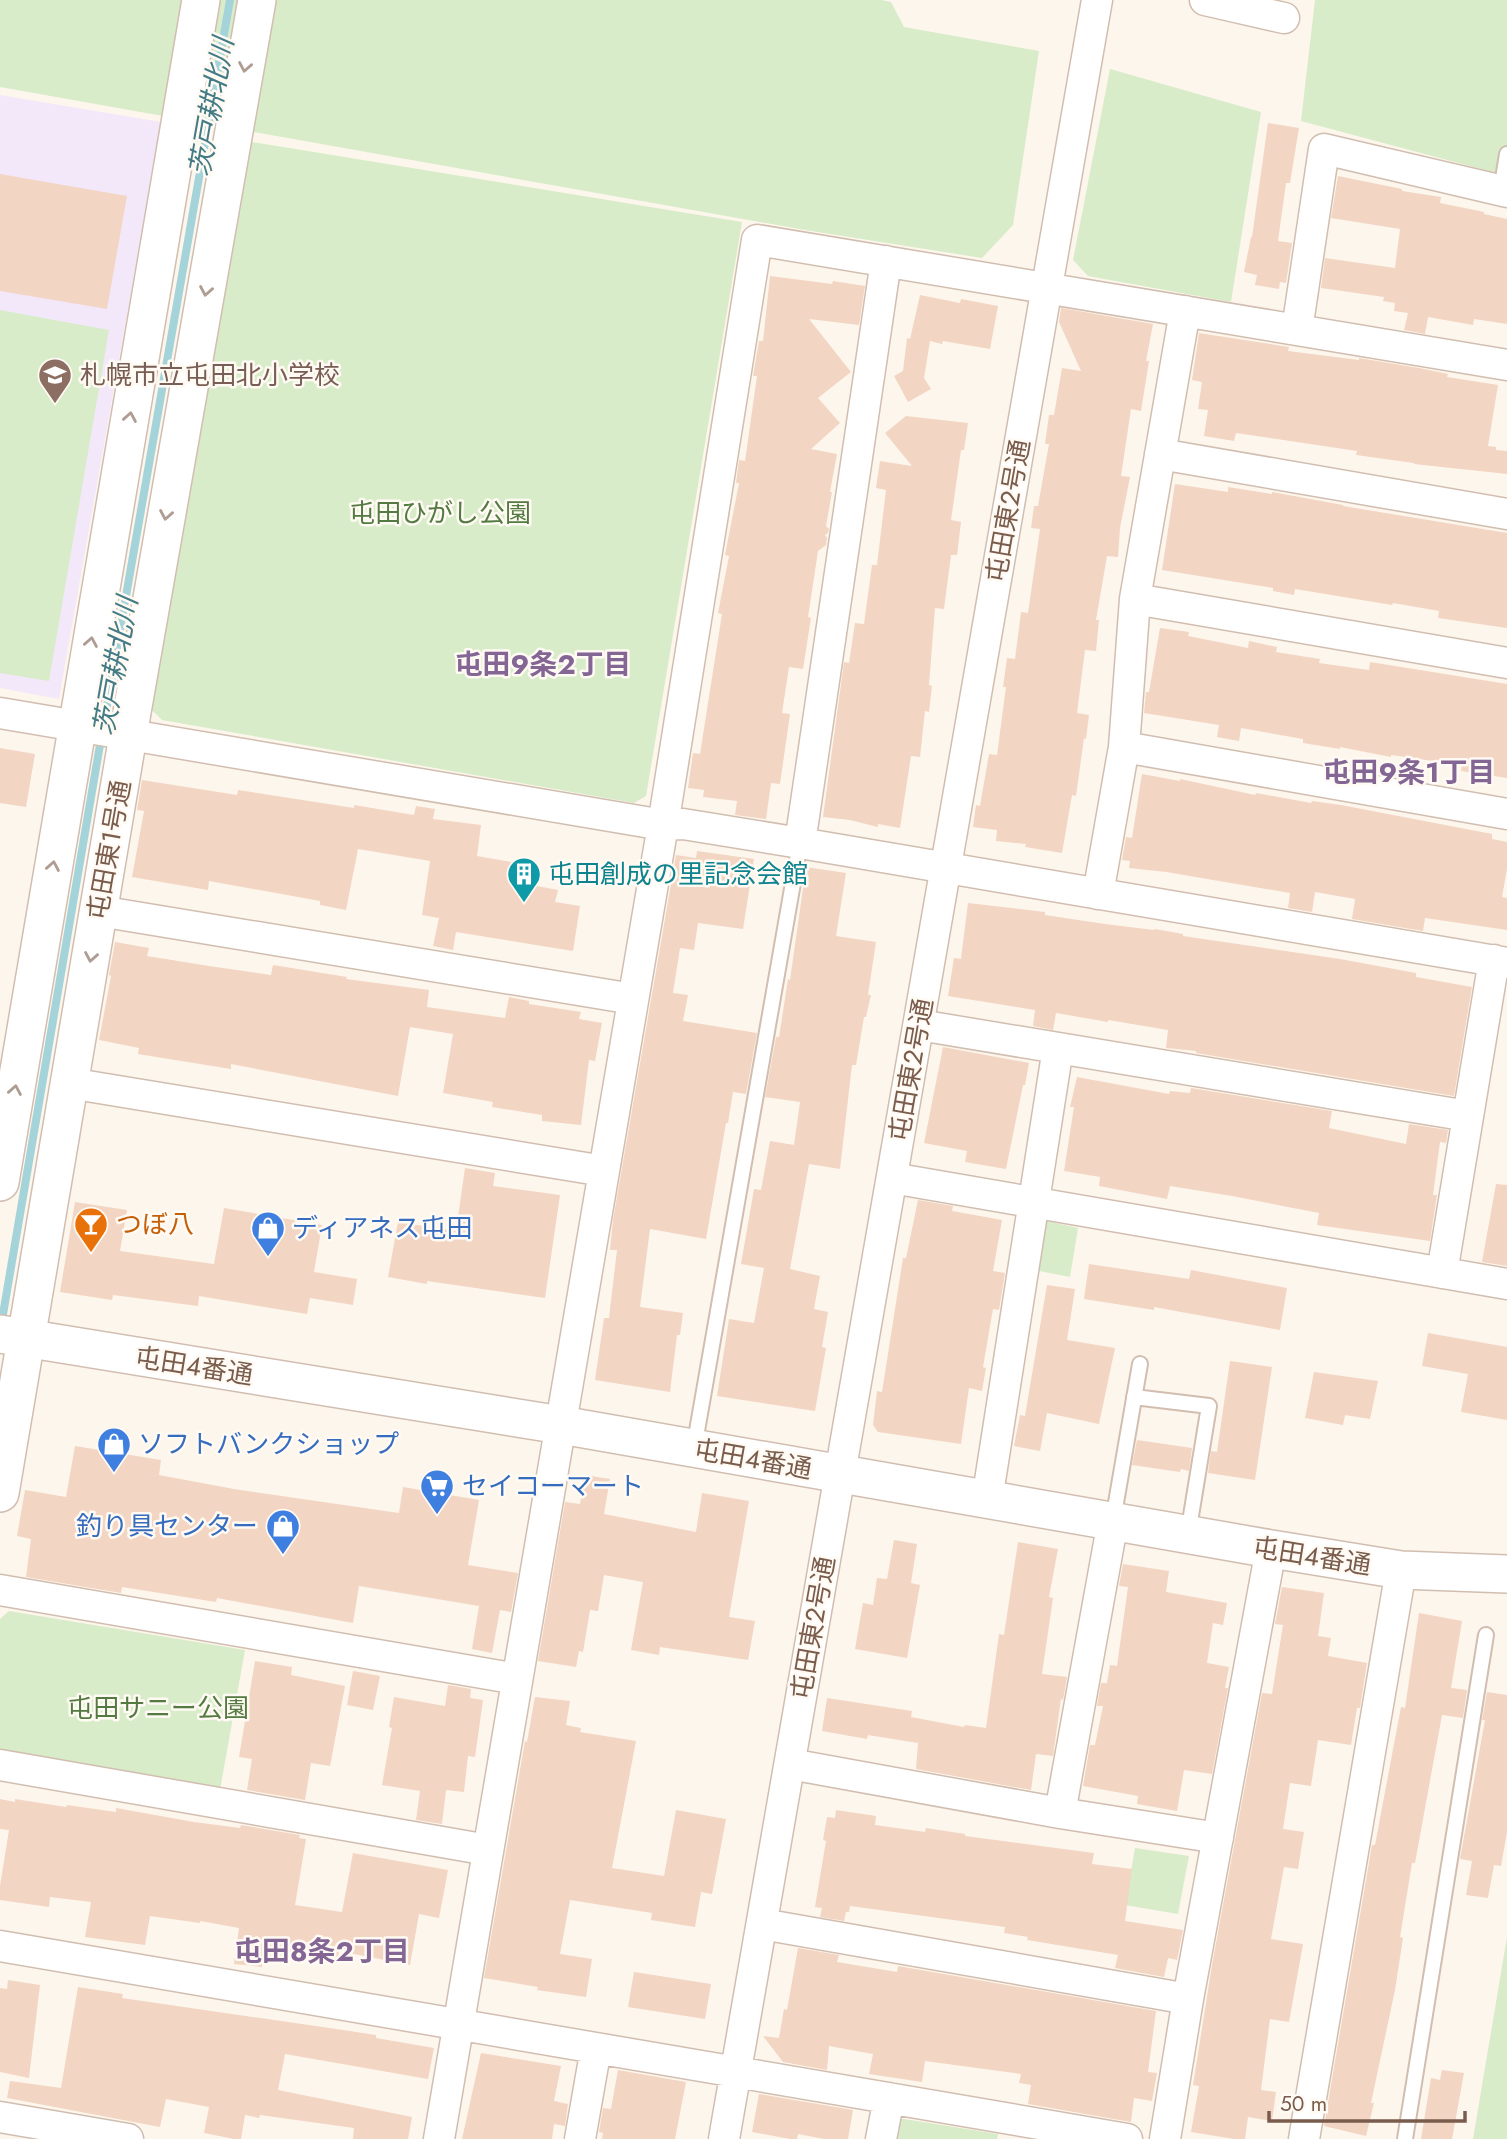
<svg xmlns="http://www.w3.org/2000/svg" width="1507" height="2139" font-family="Jost,'Noto Sans JP',sans-serif">
<rect width="100%" height="100%" fill="#fdf6ec"/>
<path fill="#f3e8fa" d="M0 95 161 122 59 699 0 688Z"/>
<path fill="#d8ecc9" d="M0 0H881L891 2 904 27 1039 51 1013 225 982 258 805 230 0 87Z
M1315 0H1507V176L1301 121Z
M1110 69 1261 112 1231 302 1088 276 1073 260Z
M252 142 742 222 646 796 634 803 162 720 152 710Z
M0 310 109 330 49 681 0 673Z
M1043 1220 1078 1228 1070 1277 1034 1270Z
M9 1611 245 1650 220 1790 0 1751V1619Z
M1135 1848 1189 1856 1178 1914 1125 1905Z
M1507 1937V2139H1473Z
M898 2118 998 2134 997 2139H894Z"/>
<g fill="none" stroke-linecap="round" stroke-linejoin="round">
<path stroke="#a5d3da" stroke-width="8" d="M1 1326 96 768 230 0"/>
</g>
<path fill="#f3d5c3" d="M1268 123 1299 128 1290 183H1286L1278 241 1292 243 1286 283 1280 282 1279 289 1255 285 1257 275 1244 272 1251 237H1252Z
M0 174 127 196 107 309 0 291Z
M1338 176 1402 189V191L1441 197 1440 203 1484 212V214L1507 219V324L1474 319 1473 325 1428 317 1425 334 1404 330 1408 313 1394 311 1395 303 1383 301 1384 297 1321 288 1325 258 1395 268 1400 229 1331 218Z
M770 276 832 284 833 281 865 286 859 325 809 319 851 372 818 398 840 423 811 449 837 454 830 492H832L826 526 829 529 828 533 825 535 827 538 826 545 818 551 808 617 811 618 803 669 789 667 782 713 790 714 780 784 771 783 766 819 735 815 737 801 703 797 704 790 688 788 693 753 700 754 722 614 718 613 729 556 725 555 739 483H736L739 460 745 461 757 376H753L759 341H763Z
M920 295 960 303 961 299 998 306 990 349 943 341 942 344 930 341 924 378 931 389 908 402 894 376 903 371 907 338 910 339Z
M1061 308 1153 324 1146 361H1149L1141 411 1131 409 1121 476 1130 477 1120 528 1118 557 1107 556 1096 620H1099L1096 651 1085 650 1077 713 1089 715 1086 739 1084 738 1076 796 1072 795 1062 853 1025 847 1026 844 996 841 997 830 973 827 976 805 980 806 989 754 997 755 1006 687H1003L1007 658 1015 659 1021 612 1028 613 1040 529 1031 528 1034 506H1038L1049 444H1045L1049 415H1054L1062 368 1081 371 1059 322Z
M1199 333 1289 347 1288 351 1359 360V358L1419 368 1448 374 1447 377 1498 385 1488 446 1496 447V450L1507 451V474L1414 464V463L1356 455 1357 451 1236 433 1234 441 1204 436 1208 410 1198 409 1202 382 1192 380Z
M906 416 968 423 964 450H961L951 520 961 522 957 555H951L944 609 935 608 929 685 932 686 929 712 925 711 920 757 911 756 900 828 878 824V827L850 820 823 817 844 662 849 663 855 623 864 624 872 565H877L886 490 876 488 880 461 912 466 885 433Z
M1175 484 1228 492V487L1272 494V492L1343 505V506L1507 533V628L1438 618 1439 611 1393 603 1392 605 1295 589 1294 595 1273 591V588L1162 570Z
M1160 628 1189 632 1188 636 1248 648 1249 641 1277 647 1276 652 1320 659 1319 663 1369 670 1370 662 1507 684V778L1461 771 1462 765 1391 755V757L1340 747V749L1303 743V739L1241 728 1239 741 1217 737 1219 725 1144 713 1146 692H1149Z
M0 748 35 754 26 807 0 803Z
M1142 774 1180 781V779L1255 795 1256 793 1311 803 1312 801 1341 805 1492 834V839L1507 842V869L1502 897 1507 898V930L1425 918 1423 931 1352 919 1355 899 1315 892 1312 912 1288 908 1290 893 1166 872 1129 868 1130 861 1122 860 1126 837 1132 838Z
M142 780 237 795 238 790 354 808V805L414 815 416 806 435 809 433 819 481 825 477 856 540 867 537 886 558 890 555 902 580 906 573 951 456 932 453 950 433 946 439 918 422 915 430 861 358 849 346 910 320 905V901L209 881 208 890 132 877 144 811 137 810Z
M697 851 754 859 743 929 698 923 694 950 680 948 673 993 688 995 683 1021 757 1033 746 1094 733 1092 728 1123H726L706 1239 650 1229 640 1307 683 1313 680 1335H677L670 1392 595 1380 604 1318H609L617 1250H610L613 1220 676 855 696 858Z
M806 867 846 873 836 936 876 942 868 995H871L866 1017H864L856 1065H852L840 1169 809 1164 790 1269 820 1276 814 1309 828 1312 822 1347 826 1348 815 1411 717 1396 729 1319 754 1323 764 1268 741 1264 754 1189 761 1190 770 1141 794 1145 800 1102 765 1097 776 1037H779L788 979 790 980Z
M968 903 1045 912V915L1105 924 1154 930 1155 929 1183 934V936L1340 959 1416 973V977L1472 987 1454 1096 1196 1053V1051L1166 1048 1168 1030 1108 1020V1022L1056 1013 1053 1030 1033 1026 1035 1010 948 996 954 958 961 959Z
M115 942 149 948 147 956 209 966 271 975 273 965 347 977 346 979 429 990 427 1007 505 1018 509 997 529 1001V1004L581 1012 579 1019 602 1023 595 1061 589 1060 581 1125 542 1121V1115L492 1107 493 1102 443 1093 453 1034 410 1027 398 1096 231 1064V1069L138 1054 139 1048 99 1040 111 976 109 975Z
M943 1047 1029 1063 1025 1085H1023L1006 1169 965 1162 967 1151 924 1143Z
M1077 1077 1169 1094 1170 1091 1190 1093 1191 1088 1332 1111 1329 1128 1406 1144 1409 1124 1448 1130 1446 1143 1440 1142 1433 1195H1437L1430 1241 1317 1225 1319 1213 1232 1196 1170 1186 1167 1199 1099 1186 1100 1177 1064 1171 1074 1107H1070Z
M465 1168 495 1173 493 1186 560 1195 545 1298 427 1281V1284L388 1277 398 1222 456 1231Z
M1496 1184 1507 1185V1266L1482 1262Z
M918 1200 953 1206 952 1211 1002 1220 993 1271 1005 1273 999 1310 993 1309 983 1367 986 1368 982 1391 969 1388 961 1444 878 1432 873 1425 877 1391 882 1392 903 1258H906Z
M75 1202 127 1210 120 1251 214 1264 224 1208 322 1225 314 1272 357 1279 353 1305 310 1298 307 1314 199 1296 198 1306 113 1295 112 1300 60 1292Z
M1089 1264 1189 1279 1191 1270 1287 1288 1280 1330 1154 1307V1310L1084 1299Z
M1047 1285 1075 1289 1067 1340 1115 1348 1099 1424 1047 1413 1040 1451 1014 1446 1020 1415 1025 1416Z
M1428 1333 1507 1347V1420L1461 1412 1468 1374 1422 1366Z
M1230 1361 1272 1367 1255 1480 1208 1473 1211 1451 1217 1452Z
M1314 1372 1378 1381 1370 1419 1345 1415 1343 1425 1305 1418Z
M1137 1440 1192 1448 1189 1471 1181 1469 1180 1472 1132 1465Z
M75 1446 161 1460 159 1475 234 1489 399 1513 403 1487 479 1500 468 1565 518 1573 511 1612 500 1610 492 1653 472 1649 479 1606 359 1586 353 1623 217 1598 216 1602 122 1587 121 1593 26 1577 31 1539 17 1536 25 1490 66 1497Z
M585 1475 610 1479 604 1514 696 1532 702 1493 749 1501 729 1617 755 1621 748 1660 660 1647 659 1655 631 1650 643 1582 604 1575 598 1611 590 1610 583 1652 579 1651 576 1667 538 1661 565 1502 580 1504Z
M894 1540 917 1544 911 1583 920 1585 907 1658 855 1649 863 1603 873 1605 877 1578 887 1579Z
M1018 1542 1058 1549 1049 1597 1053 1598 1042 1674 1067 1677 1063 1700 1061 1699 1053 1756 1036 1754 1031 1790 916 1769 918 1743 868 1735 867 1739 822 1731 827 1698 912 1711 911 1717 964 1727 965 1725 986 1728 999 1634 1004 1635Z
M1123 1564 1169 1571 1166 1592 1227 1603 1223 1625 1213 1623 1207 1663 1229 1667 1225 1688H1228L1212 1774 1184 1770 1177 1811 1137 1804 1138 1796 1083 1786 1090 1745H1095L1103 1706H1097L1101 1683H1107L1110 1665 1117 1666 1128 1587 1119 1586Z
M1282 1587 1324 1593 1318 1636 1331 1638 1328 1656 1367 1663 1360 1708H1357L1351 1745 1318 1740 1311 1786 1290 1783 1283 1829 1304 1832 1298 1869 1284 1867 1271 1939 1303 1944 1289 2022 1270 2019 1261 2090 1276 2092 1272 2121 1248 2117 1245 2139H1234L1191 2132 1199 2086 1193 2085 1212 1965 1262 1693 1272 1694 1283 1625 1275 1624Z
M1419 1613 1462 1621 1451 1688 1467 1690 1463 1718 1442 1715 1415 1863H1412L1400 1937 1403 1938 1395 1990 1371 2103H1374L1366 2136 1324 2126 1372 1845H1375L1401 1707 1405 1708Z
M255 1661 292 1667 291 1675 345 1686 330 1766 311 1763 305 1800 247 1790 252 1759 239 1757Z
M353 1671 380 1676 373 1710 347 1705Z
M448 1685 471 1689 470 1698 483 1700 475 1757 468 1756 464 1792 446 1790 442 1824 416 1820 420 1791 382 1785 392 1728 389 1727 394 1697 445 1706Z
M1487 1692 1507 1695V1832L1501 1866 1494 1865 1488 1898 1466 1895 1472 1861 1460 1859 1485 1720H1482Z
M535 1697 570 1701 566 1725 581 1728 580 1732 636 1741 612 1868 664 1876 676 1810 726 1819 712 1894 701 1892 695 1927 651 1920 652 1913 570 1900 560 1954 592 1959 586 1997 537 1990 538 1987 484 1978 525 1741 527 1742Z
M0 1799 15 1802V1799L66 1807 67 1805 116 1812V1808L194 1822 240 1828 241 1825 300 1835 299 1838 306 1839 295 1905 342 1912 353 1853 448 1870 439 1918 419 1914 410 1965 339 1951 338 1959 284 1951 283 1959 264 1956 262 1967 234 1964 239 1928 200 1921V1923L150 1916 145 1945 85 1937 91 1902 50 1897 49 1907 0 1900V1886L9 1830 0 1829Z
M836 1810 876 1816 875 1825 925 1832 926 1828 965 1834V1836L1094 1853 1092 1864 1132 1869 1125 1921 1183 1930 1177 1960 1168 1958 1164 1977 1115 1968 1118 1955 1027 1940 1028 1937 1004 1933 1005 1927 850 1906 849 1912H846L844 1921 820 1917 822 1908 815 1907 826 1841 823 1840 827 1817 835 1818Z
M798 1948 839 1955 837 1962 897 1972 898 1966 1156 2011 1148 2072 1157 2073 1152 2101 1134 2098 1131 2122 1028 2104 1031 2085 1019 2083 1021 2074 925 2061 922 2082 869 2074 873 2054 829 2046 827 2070 783 2062 763 2036 779 2038 784 2009 787 2010Z
M634 1972 711 1984 705 2019 628 2007Z
M8 1980 40 1985 29 2078 0 2072V1988L7 1989Z
M78 1987 123 1994 122 1998 343 2030 376 2035V2038L434 2048 428 2079 285 2054 278 2090 412 2117 408 2139H353L354 2128 260 2115 259 2118 245 2115 241 2139H234L204 2133 209 2107 166 2099 160 2127 7 2098 10 2081 61 2088Z
M481 2053 561 2066 554 2101 568 2104 565 2126 554 2124 552 2139H462Z
M618 2070 686 2082 675 2139H602L603 2133 599 2132 603 2108 611 2109Z
M1442 2070 1464 2073 1452 2139H1421L1431 2078 1440 2080Z
M759 2094 853 2110 848 2139H824L798 2134 797 2139H790L752 2132Z"/>
<g fill="none" stroke-linecap="round" stroke-linejoin="round">
<g stroke="#d1beb0" stroke-width="18">
<path id="service" d="M1501 191 1507 154
M1134 1397 1209 1406 1188 1534
M694 1448 800 843
M1113 1520 1140 1364
M1405 2139 1486 1635"/>
</g>
<g stroke="#d1beb0" stroke-width="33">
<path id="minor" d="M1205 0 1284 18
M1297 330 1324 149 1507 192
M1160 454 1507 514
M1135 599 1507 663
M0 713 663 825 757 240 1507 365
M1124 747 1507 814
M800 843 886 261
M1098 894 1124 747 1135 599 1185 311
M99 911 633 999
M919 1025 1468 1116
M69 1083 604 1171
M892 1178 1507 1284
M1442 1273 1494 960
M987 1500 1058 1048
M0 1590 517 1679
M790 1764 1060 1813 1218 1838
M0 1765 488 1850
M1060 1813 1113 1521
M762 1924 1188 1999
M0 1946 1127 2139
M0 2117 128 2139
M439 2139 663 825 683 824 800 843 1507 963
M580 2139 596 2048
M724 2139 1097 0
M881 2139 889 2098
M1165 2139 1188 1999 1271 1549
M1304 2139 1401 1570"/>
</g>
<g stroke="#d1beb0" stroke-width="40">
<path id="tertiary" d="M0 1182 201 0
M0 1334 561 1425 1271 1549 1401 1570 1507 1574
M0 1493 131 718 257 0"/>
</g>
<use href="#service" stroke="#fff" stroke-width="14"/>
<use href="#minor" stroke="#fff" stroke-width="30"/>
<use href="#tertiary" stroke="#fff" stroke-width="37"/>
</g>
<defs><path id="oneway-chevron" d="M-2-3.5L2.5 0L-2 3.5" fill="none" stroke-width="1.6" stroke-linecap="round" stroke-linejoin="round" transform="scale(1.75)"/></defs>
<g stroke="#af9d94">
<use href="#oneway-chevron" transform="translate(245 67) rotate(100)"/>
<use href="#oneway-chevron" transform="translate(206 291) rotate(100)"/>
<use href="#oneway-chevron" transform="translate(130 417) rotate(-80)"/>
<use href="#oneway-chevron" transform="translate(166 515) rotate(100)"/>
<use href="#oneway-chevron" transform="translate(91 642) rotate(-80)"/>
<use href="#oneway-chevron" transform="translate(53 866) rotate(-80)"/>
<use href="#oneway-chevron" transform="translate(91 957) rotate(100)"/>
<use href="#oneway-chevron" transform="translate(15 1090) rotate(-80)"/>
</g>
<defs>
<g id="school-pin" transform="scale(1.75)"><path d="M0 17L-7.5 6A9.5 9.5 0 1 1 7.5 6Z" fill="#8d6e63" stroke="#fffaf3"/><path d="M0-5L7-2L0 1L-7-2ZM-4 1L0 2.5L4 1V4Q0 6-4 4Z" fill="#fff"/></g>
<g id="building-pin" transform="scale(1.75)"><path d="M0 17L-7.5 6A9.5 9.5 0 1 1 7.5 6Z" fill="#0f9aa8" stroke="#fffaf3"/><path d="M-4-6H4V6H1V3H-1V6H-4ZM-2.5-4.3h1.7v1.8h-1.7ZM.8-4.3h1.7v1.8H.8ZM-2.5-1h1.7V.8h-1.7ZM.8-1h1.7V.8H.8Z" fill="#fff"/></g>
<g id="bar-pin" transform="scale(1.75)"><path d="M0 17L-7.5 6A9.5 9.5 0 1 1 7.5 6Z" fill="#e8710a" stroke="#fffaf3"/><path d="M-6-5H6L.8 .8V4.5H3.5V6h-7V4.5H-.8V.8Z" fill="#fff"/></g>
<g id="shop-pin" transform="scale(1.75)"><path d="M0 17L-7.5 6A9.5 9.5 0 1 1 7.5 6Z" fill="#3f7fe0" stroke="#fffaf3"/><path d="M-5-2.5h2.3a2.7 3.5 0 0 1 5.4 0H5L5.5 6h-11ZM-1.5-2.5h3a1.5 2.3 0 0 0-3 0Z" fill="#fff"/></g>
<g id="supermarket-pin" transform="scale(1.75)"><path d="M0 17L-7.5 6A9.5 9.5 0 1 1 7.5 6Z" fill="#3f7fe0" stroke="#fffaf3"/><path d="M-6-5.5h2.5l.6 2H6L4.5 2H-2.5L-4.4-4H-6ZM-1.5 3.2a1.3 1.3 0 1 0 .1 0ZM3 3.2a1.3 1.3 0 1 0 .1 0Z" fill="#fff"/></g>
</defs>
<g fill-rule="evenodd">
<use href="#school-pin" x="55" y="375"/>
<use href="#building-pin" x="524" y="874"/>
<use href="#bar-pin" x="91" y="1224"/>
<use href="#shop-pin" x="268" y="1228"/>
<use href="#shop-pin" x="114" y="1444"/>
<use href="#supermarket-pin" x="437" y="1486"/>
<use href="#shop-pin" x="283" y="1526"/>
</g>
<g text-anchor="middle" stroke-width="5" stroke-linejoin="round" paint-order="stroke">
<g font-size="26" fill="#785e54" stroke="#fffaf3" text-anchor="start">
<text x="80" y="384">札幌市立屯田北小学校</text>
</g>
<g font-size="26" fill="#7a5c4d" stroke="#fffaf3">
<text transform="translate(1008 511) rotate(-80)" y="9">屯田東2号通</text>
<text transform="translate(109 850) rotate(-80)" y="9">屯田東1号通</text>
<text transform="translate(911 1070) rotate(-80)" y="9">屯田東2号通</text>
<text transform="translate(194 1366) rotate(9)" y="9">屯田4番通</text>
<text transform="translate(753 1459) rotate(10)" y="9">屯田4番通</text>
<text transform="translate(1312 1556) rotate(9)" y="9">屯田4番通</text>
<text transform="translate(813 1628) rotate(-80)" y="9">屯田東2号通</text>
</g>
<g font-size="26" fill="#537a41" stroke="#fffaf3">
<text x="440" y="522">屯田ひがし公園</text>
<text x="158" y="1717">屯田サニー公園</text>
</g>
<g font-size="26" fill="#0d838f" stroke="#fffaf3" text-anchor="start">
<text x="548" y="883">屯田創成の里記念会館</text>
</g>
<g font-size="26" fill="#c56008" stroke="#fffaf3" text-anchor="start">
<text x="116" y="1233">つぼ八</text>
</g>
<g font-size="26" fill="#366cbe" stroke="#fffaf3" text-anchor="start">
<text x="292" y="1237">ディアネス屯田</text>
<text x="138" y="1453">ソフトバンクショップ</text>
<text x="462" y="1495">セイコーマート</text>
<text x="258" y="1535" text-anchor="end">釣り具センター</text>
</g>
<g font-size="28" font-style="italic" fill="#437c86" stroke="#fffaf3">
<text transform="translate(211 107) rotate(-80)" y="10">茨戸耕北川</text>
<text transform="translate(115 666) rotate(-80)" y="10">茨戸耕北川</text>
</g>
<g font-size="28" font-weight="bold" fill="#846695" stroke="#fffaf3">
<text x="543" y="674">屯田9条2丁目</text>
<text x="1409" y="782">屯田9条1丁目</text>
<text x="322" y="1961">屯田8条2丁目</text>
</g>
</g>
<path d="M1269 2111v10h196v-10" fill="none" stroke="#7a5c4d" stroke-width="3.5"/>
<text x="1280" y="2111" font-size="21" fill="#7a5c4d" stroke="#fffaf3" stroke-width="5" paint-order="stroke">50 m</text>
</svg>
